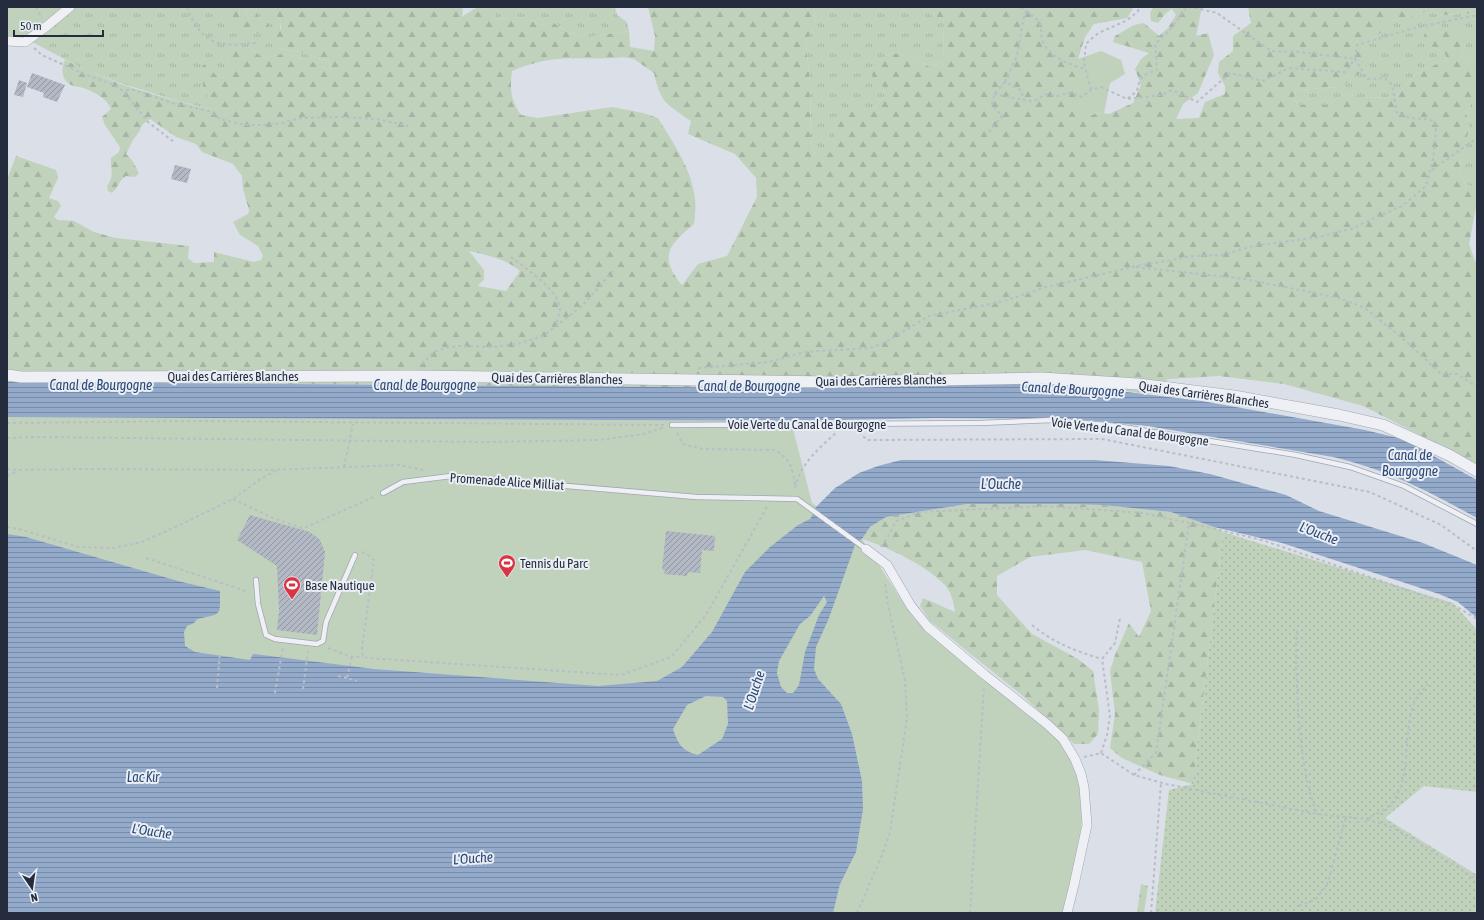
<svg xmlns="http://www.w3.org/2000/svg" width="1484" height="920" font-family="'Asap Condensed',sans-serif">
<defs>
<pattern id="grass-tufts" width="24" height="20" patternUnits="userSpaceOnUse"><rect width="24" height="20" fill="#c0d2bc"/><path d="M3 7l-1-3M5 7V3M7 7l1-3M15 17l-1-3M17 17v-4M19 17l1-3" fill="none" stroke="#a5b4a3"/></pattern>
<pattern id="forest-firs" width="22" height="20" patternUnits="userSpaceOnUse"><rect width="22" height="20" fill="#c0d2bc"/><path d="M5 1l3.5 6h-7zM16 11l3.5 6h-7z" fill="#a5b4a3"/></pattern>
<pattern id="garden-dots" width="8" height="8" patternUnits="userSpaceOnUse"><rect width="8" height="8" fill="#c0d2bc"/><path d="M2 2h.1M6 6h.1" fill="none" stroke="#a5b4a3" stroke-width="1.8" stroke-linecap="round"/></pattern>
<pattern id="water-rules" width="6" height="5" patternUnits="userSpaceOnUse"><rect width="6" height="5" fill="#93aacb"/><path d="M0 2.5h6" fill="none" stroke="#788ba6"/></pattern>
<pattern id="building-hatch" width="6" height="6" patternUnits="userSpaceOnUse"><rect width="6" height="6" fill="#b2b8c4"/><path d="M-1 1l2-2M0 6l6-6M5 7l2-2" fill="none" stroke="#9196a1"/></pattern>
</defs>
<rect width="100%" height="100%" fill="#dbdfe7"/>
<path fill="url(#grass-tufts)" d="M65 7H217L231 19 239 17 240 10 232 7H245L249 21 260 22 256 7H270L274 13 281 21 278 48 300 52 330 62 331 73 317 63 284 54 263 58 248 47 228 54 230 77C216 80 214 73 207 64L203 86 214 110 178 101 120 83 85 70 21 36 33 32Z
M490 7H615L617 15 627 22 629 31 586 37 566 31 555 23 539 25 524 17 496 19 492 8Z
M815 7H924V11L944 20 943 62 930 67 904 53 889 54 871 68 882 85 885 96 871 112H844L835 137 833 153 815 155 811 140 810 83 806 43 814 26Z
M1426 12 1444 15 1477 13V64L1461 56 1466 44 1425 42 1445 54 1447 59 1416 74 1395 98 1359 97 1344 94 1328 105H1298L1294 99 1296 90 1341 87 1364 45 1387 28 1389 22Z
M1473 101 1477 102V185L1474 187 1465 184 1459 170 1469 129 1466 111Z"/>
<path fill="url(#forest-firs)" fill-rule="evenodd" d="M217 7H232L240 9 239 17 231 20Z
M245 7H256L260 22 268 21 269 30 247 35 239 32V25L249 21Z
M270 7H463L462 17C472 10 479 4 492 8L496 19 524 17 539 25 554 23 566 31 586 37 629 31 630 47 654 51 655 36 648 7H815L814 26 806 43 810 83 811 140 815 155 833 152 835 137 836 118 844 112H871L885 96 882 85 873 80 871 67 889 54 904 53 930 67 943 62 944 20 924 11V7H1134L1127 18 1094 24 1085 37 1078 59 1088 115 1104 113 1109 114 1133 103 1141 85 1135 69 1141 59 1149 53 1113 42 1115 36 1134 25 1144 23 1159 36 1168 28 1176 15 1172 9 1166 13 1158 23 1151 21 1150 13 1153 7H1202L1196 36 1208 33 1214 55 1198 93 1183 104 1176 119 1199 118 1205 102 1225 94V86L1218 73 1219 62 1233 51V36L1251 23 1248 7H1477V13L1444 15 1426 12 1389 22 1387 28 1364 45 1371 56 1364 70 1341 87 1296 90 1294 99 1298 105H1328L1344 94 1359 97 1395 98 1416 74 1447 59 1445 54 1425 42 1424 34 1437 30 1462 34 1466 44 1461 56 1477 64V102L1473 101 1466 111 1469 129 1459 170 1465 184 1474 187 1477 185V202L1469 244 1475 261H1477V464L1363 406 1284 384 1219 376 1168 379 1152 394 1052 383 804 388 7 382V179L16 156 56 170 58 178 49 198 58 201 61 206 54 217 58 220 74 221 94 232 116 238 189 246 188 258 194 263 214 262V252L254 262 261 260 263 256 258 246 240 235 233 222 248 214 249 210 243 189 242 176 233 164 202 152 196 144 176 137 150 119 142 125 139 132 133 140 126 154 132 160 139 173 135 177 126 176C118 181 119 187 112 193L108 191 107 186C115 175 110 170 111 158L119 152 120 147 105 125 102 117 111 109C107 99 96 93 86 89 82 87 76 87 71 85 61 80 61 68 65 60 111 84 163 98 213 110L203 86 202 66 207 63C214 73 216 80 229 77L228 54 238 48 248 47 263 58 284 54 317 63 331 73 330 62 300 52 278 48 274 38 275 31 281 29V21L274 13ZM623 57 634 59 654 73C660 102 667 105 691 121L688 134 735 154 756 178 757 197 727 256 698 264 682 285C658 256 669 245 694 224 695 216 696 207 695 199 692 169 673 143 658 118L643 113 612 107 538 118 521 115C510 100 510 88 512 71 526 65 543 60 557 59 579 57 600 60 623 57ZM469 251C487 255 506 259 520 271L506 291 478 286 484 279V270Z
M967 504H1072L1103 505 1171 512 1214 527 1223 532 1193 784 1160 775 1122 758 1110 748 1115 714 1110 671 1115 655 1129 623 1139 637 1151 611 1142 562 1085 550 1030 557 997 576V595L1032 634 1078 659 1093 671 1099 710 1098 734 1089 744H1074L1023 696 978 660 930 621 920 606 923 598 955 612C954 602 951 591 944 584 925 565 888 547 862 539L870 527 886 517Z
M1141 884 1148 886 1144 913H1137Z"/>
<path fill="#c0d2bc" d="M7 7H65L33 32 21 36H7Z
M1101 51 1121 60 1125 74 1110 83 1104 113 1087 115 1079 106 1076 85 1078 59Z
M7 417 791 421 812 503 862 539 912 616 923 628 1053 735C1101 783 1078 856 1063 913H7Z"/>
<path fill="url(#garden-dots)" d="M1223 532 1453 603 1477 630V792L1424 786 1385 818 1477 875V913H1155L1169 790 1193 784Z"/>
<path fill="url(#water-rules)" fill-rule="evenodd" d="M7 382 804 388 1052 383 1202 401 1365 430 1398 438 1412 444 1477 480V518C1428 491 1388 470 1333 457L1147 426 1074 419 935 418 791 421 7 417Z
M901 460H1095L1169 466 1210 474 1286 495 1319 511 1423 543 1477 565V618L1458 602 1439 594 1282 543 1214 527 1171 512 1103 505 1072 504H967L886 517 870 527 862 539 855 545 829 618 816 647 814 669 818 679 841 704 852 734 862 781 863 809 856 852 840 884 833 913H7V534L26 537 178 581 220 591C220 617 222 613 197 619L194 623 187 626 184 632 185 646 195 652 250 660 253 654 374 669 598 686 657 681 682 667 712 632 745 572 770 547 798 525 810 519 812 516 816 507 835 488 859 473 878 466ZM824 596 827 602 819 615 805 652 799 685 793 693H787L781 687 777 673 779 661 800 624 810 616ZM706 696 723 697 727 701 728 724 722 739 698 755C682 751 678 744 673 729L687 705Z"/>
<path fill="url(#building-hatch)" d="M32 73 65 85 57 102 43 97 44 93 27 87Z
M19 80 27 83 23 97 14 95Z
M175 165 191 169 187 183 171 179Z
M250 515 310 532 320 540 325 552 317 635 277 630 279 610 277 566 237 540Z
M666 531 715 536 714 551 702 550 700 573 688 572 687 576 664 574 665 570H662Z"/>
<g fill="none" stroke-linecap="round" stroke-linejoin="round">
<g stroke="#a0a6b1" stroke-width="6">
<path id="service" d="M672 425 981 423 1052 420 1116 426 1296 455 1350 467 1404 486 1477 524
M383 493 403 482 451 476 696 497 797 499 866 549
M256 580 258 604 266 635 275 639 317 644 323 641 326 622 355 555"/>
</g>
<g stroke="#a0a6b1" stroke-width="10">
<path id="minor" d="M7 41 25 42 47 26 70 7
M866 549 887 565 911 606 928 627 985 675 1047 724 1063 739 1075 759 1081 774 1084 787 1087 825 1074 885 1067 913"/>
</g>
<g stroke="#a0a6b1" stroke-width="12">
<path id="tertiary" d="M7 375 21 377 415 376 832 382 1041 378 1138 384 1234 396 1339 415 1383 425 1449 455 1477 471"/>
</g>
<path stroke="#b9bdc5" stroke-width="2" stroke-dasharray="3 3" stroke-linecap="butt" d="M36 7 42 18
M187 7C193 24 204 42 224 44 235 46 248 43 259 43
M1021 7 1026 11 1023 21 1017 56 1005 82 1021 90 1024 100C1033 102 1038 100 1045 94L1058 96 1067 93H1072L1082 97 1091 90 1101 87 1127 99 1137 91C1140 76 1144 74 1157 70L1155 44 1169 31 1186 8 1192 7 1217 13 1271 51 1300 52 1355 59 1357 45 1414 28 1477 15
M1026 11C1033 16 1041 21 1041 29 1042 33 1041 35 1042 39 1047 56 1069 65 1086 69
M34 48 42 55 84 74 114 85 124 92 148 122 174 142
M120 90H135L172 103 209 111 220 119 245 125H263L282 123 301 118 341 117 377 119 408 126
M1091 90 1084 63 1086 44C1090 40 1095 35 1101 32 1117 24 1130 22 1141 7
M994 94 1024 100
M989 132 1002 116 992 105 994 94 1005 82
M1432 170 1477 138
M511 257C526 269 560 290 560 310 560 314 557 320 556 325
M1136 267 1245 279 1339 298 1365 308 1408 343 1441 374H1457L1477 387
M422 364 434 352 445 348 458 346 493 347 517 344 543 336 582 306 613 271
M698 368 769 362 805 352 870 348 882 344 929 316 1001 302 1046 287 1137 266 1194 256 1222 255 1253 246 1319 237 1354 228 1359 225 1402 206 1426 186 1433 160 1436 129 1434 121 1426 119 1410 118 1397 113 1392 85 1385 78 1367 79 1355 59 1345 72 1289 68 1263 81 1230 73 1197 102 1172 90 1161 95 1127 99
M7 423 197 421 665 425
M859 432 867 440 1102 439 1370 492 1441 525 1477 551
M677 433 683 444 702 449 775 450C791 460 792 467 795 485
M7 438 35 437 484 442 599 440 643 434 665 427
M344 467 353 424
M7 469 20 470 83 469 270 470 399 465 424 470
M7 476 18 471
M795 488C800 464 819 448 837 432
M233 499 273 518 302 528 306 527 376 496
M7 527 19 529 78 547 113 548 142 542 184 523 233 499 262 478 278 470
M881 547 887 538 896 521 921 512 1045 506 1143 513 1189 523
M362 552 367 554 374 560 362 648 363 657 368 658 621 675 671 657 706 615 768 505
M146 558 249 592
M1032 625C1054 643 1075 651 1102 659
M1297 631C1295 657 1297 682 1298 708 1301 745 1304 780 1317 814
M328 648 352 657H363
M352 657 347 678 357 681
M338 676 347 678
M217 688 220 653
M303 689 308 651
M275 693 283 647
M1101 753 1107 735 1110 716 1102 659 1115 643 1120 618
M1084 757 1101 753 1134 775 1166 784 1317 814 1365 819 1387 825 1410 837 1477 880
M1134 775 1156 753 1189 523 1262 540 1457 607 1477 619
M1366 819C1374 815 1384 811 1390 805 1414 779 1401 733 1415 701 1417 695 1423 690 1428 684
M1299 906 1316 899 1327 885 1346 817
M857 913 883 853 890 832 907 718 905 680 888 605 885 582
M970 913 984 687
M1151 913 1161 783"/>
<use href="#service" stroke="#eef0f5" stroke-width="4.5"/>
<use href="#minor" stroke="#eef0f5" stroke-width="9"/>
<use href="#tertiary" stroke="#eef0f5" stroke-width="11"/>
</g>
<defs>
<g id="stadium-pin" transform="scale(0.9)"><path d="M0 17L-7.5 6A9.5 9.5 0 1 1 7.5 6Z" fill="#d83442" stroke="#eaeef5"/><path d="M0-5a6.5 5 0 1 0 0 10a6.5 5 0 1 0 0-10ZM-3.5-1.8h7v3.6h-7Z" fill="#fff"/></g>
</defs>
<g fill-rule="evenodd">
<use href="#stadium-pin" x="507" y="563"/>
<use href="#stadium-pin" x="292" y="585"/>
</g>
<g text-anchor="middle" stroke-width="4" stroke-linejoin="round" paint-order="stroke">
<g font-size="13" fill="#242c3e" stroke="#eaeef5">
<text x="233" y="381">Quai des Carrières Blanches</text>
<text transform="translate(557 378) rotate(1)" y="5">Quai des Carrières Blanches</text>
<text transform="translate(881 380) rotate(-1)" y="5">Quai des Carrières Blanches</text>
<text transform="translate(1204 394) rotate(8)" y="5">Quai des Carrières Blanches</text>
<text x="807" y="429">Voie Verte du Canal de Bourgogne</text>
<text transform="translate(1130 431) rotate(7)" y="5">Voie Verte du Canal de Bourgogne</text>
<text transform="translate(507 481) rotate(4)" y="5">Promenade Alice Milliat</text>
</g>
<g font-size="13" fill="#242c3e" stroke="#eaeef5" text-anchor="start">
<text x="520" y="568">Tennis du Parc</text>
<text x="305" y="590">Base Nautique</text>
</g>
<g font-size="14" font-style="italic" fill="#2b4775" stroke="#eaeef5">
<text x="101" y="390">Canal de Bourgogne</text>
<text x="425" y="390">Canal de Bourgogne</text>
<text x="749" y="391">Canal de Bourgogne</text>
<text transform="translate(1073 389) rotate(3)" y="5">Canal de Bourgogne</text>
<text x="1410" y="460">Canal de<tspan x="1410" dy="16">Bourgogne</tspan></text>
<text x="1001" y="489">L'Ouche</text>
<text transform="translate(1319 533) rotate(21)" y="5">L'Ouche</text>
<text transform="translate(754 690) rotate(-72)" y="5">L'Ouche</text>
<text x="143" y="782">Lac Kir</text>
<text transform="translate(152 831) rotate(9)" y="5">L'Ouche</text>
<text transform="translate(473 858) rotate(-4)" y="5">L'Ouche</text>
</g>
</g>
<rect width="1484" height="920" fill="none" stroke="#242c3e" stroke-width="16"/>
<g transform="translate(32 888) rotate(167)" stroke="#eaeef5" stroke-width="3" paint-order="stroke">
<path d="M0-3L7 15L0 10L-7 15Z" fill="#242c3e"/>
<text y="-6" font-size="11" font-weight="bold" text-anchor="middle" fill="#242c3e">N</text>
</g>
<path d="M14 30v6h89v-6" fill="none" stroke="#242c3e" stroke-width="2"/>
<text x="20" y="30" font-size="12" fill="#242c3e" stroke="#eaeef5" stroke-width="3" paint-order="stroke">50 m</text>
</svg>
